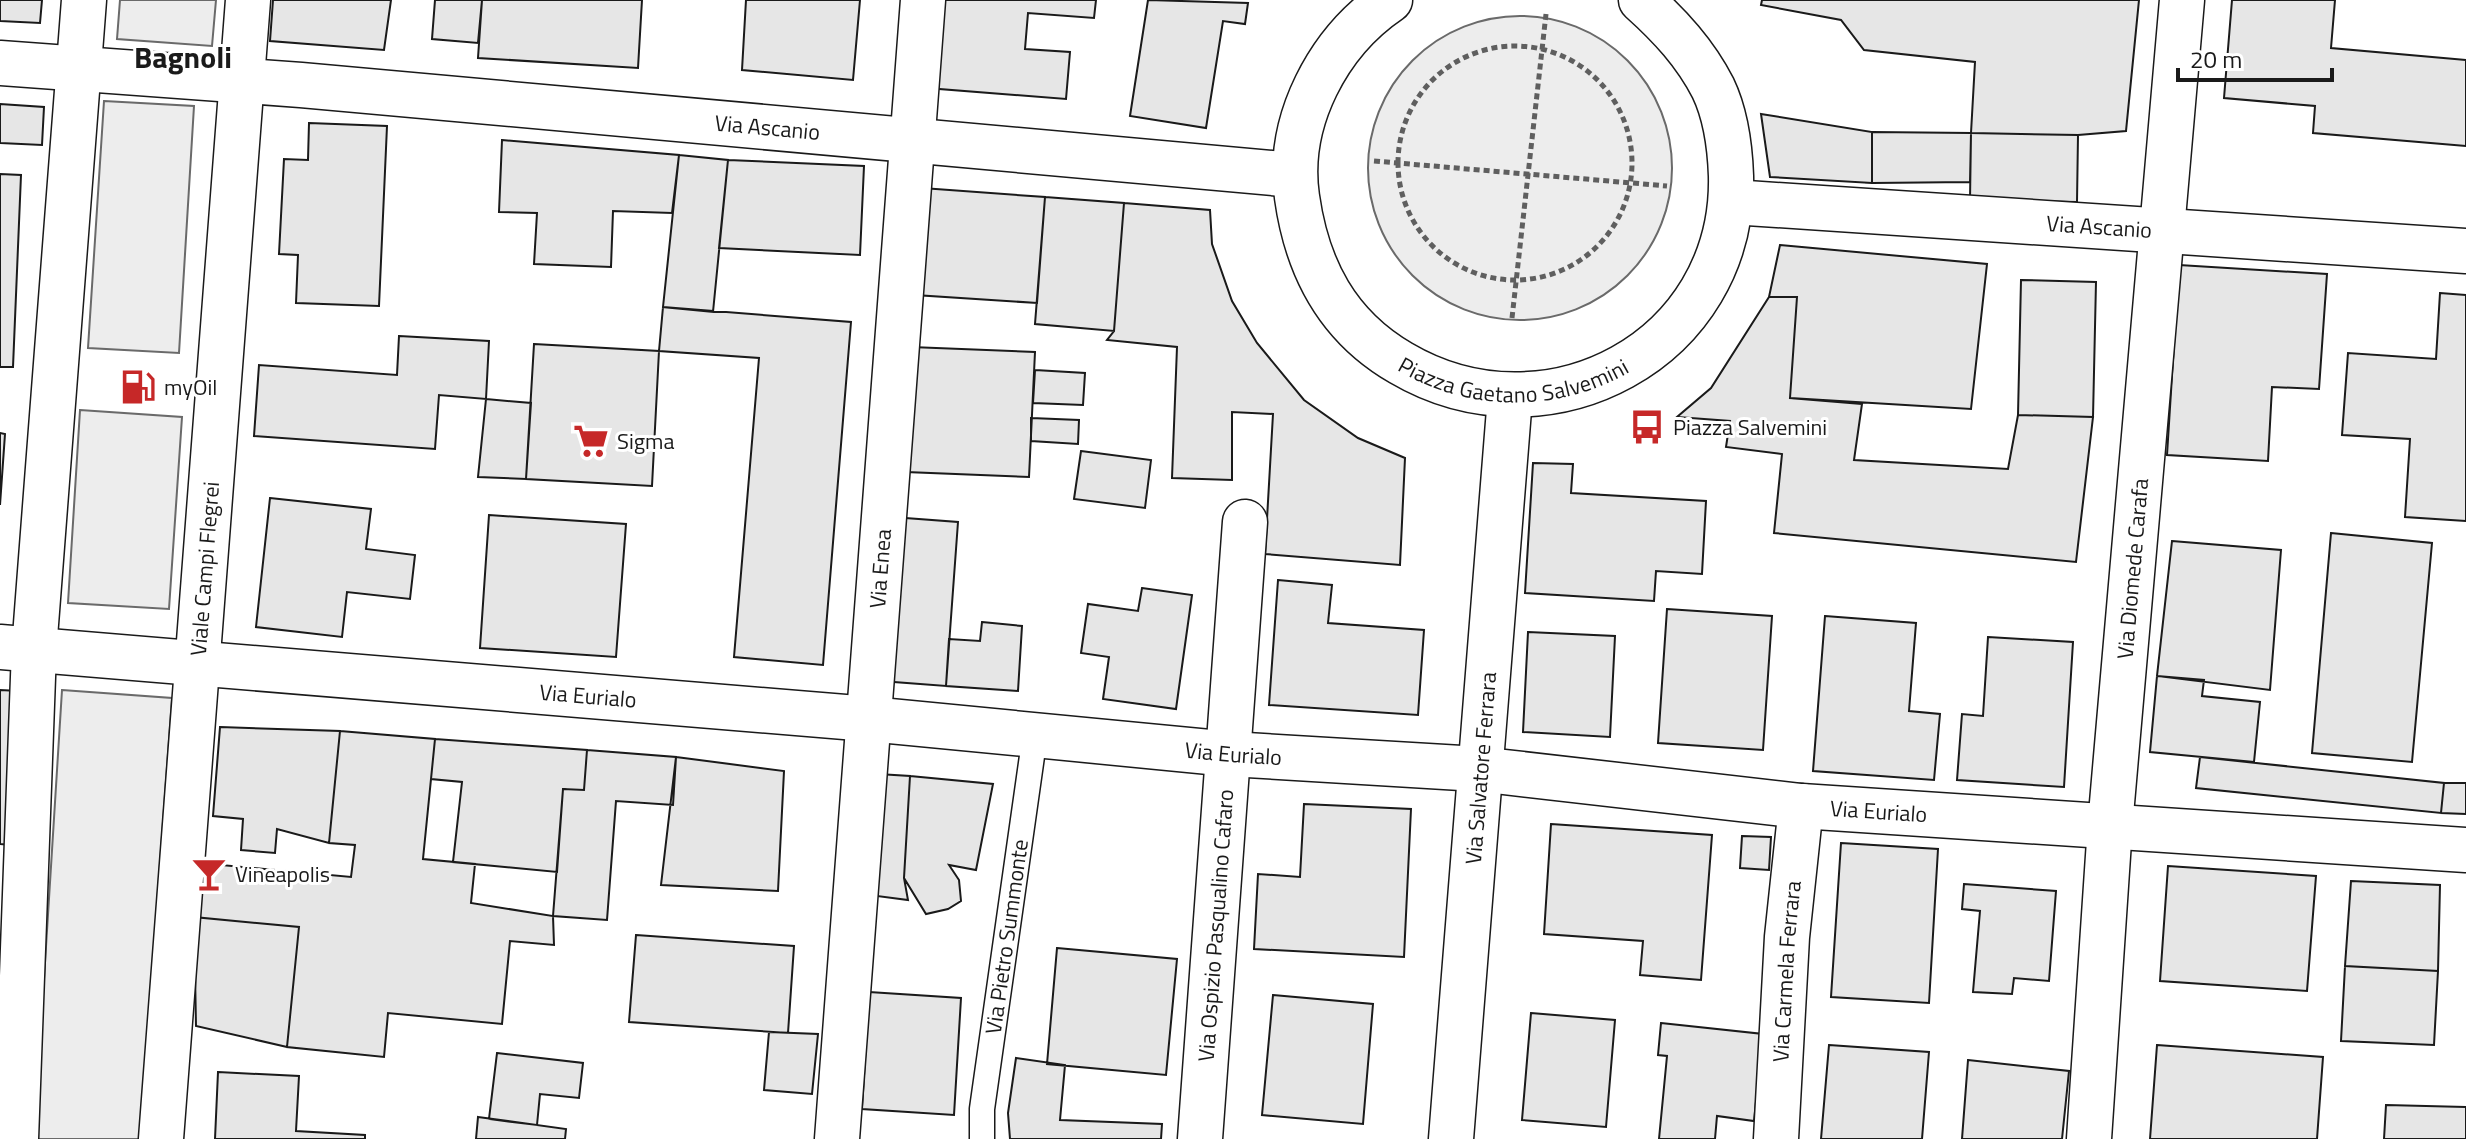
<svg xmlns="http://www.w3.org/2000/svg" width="2466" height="1139" font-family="'Titillium Web',sans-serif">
<rect width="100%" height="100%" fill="#fff"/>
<path fill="#ededed" stroke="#6a6a6a" stroke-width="2" d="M120 0H216L212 46 117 39Z
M1368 168a152 152 0 1 1 304 0a152 152 0 1 1-304 0Z
M104 101 194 106 179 353 88 348Z
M80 410 182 417 169 609 68 603Z
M62 690 172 698 140 1139H34Z"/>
<path fill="#e6e6e6" stroke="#1a1a1a" stroke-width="2" d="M0 0H42L40 23 0 21Z
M273 0H391L384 50 270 41Z
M435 0H482L478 43 432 39Z
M482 0H642L638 68 478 58Z
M746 0H860L853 80 742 70Z
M934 0H1096L1094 18 1028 13 1025 49 1070 52 1066 99 927 88Z
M1148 0 1248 3 1245 24 1223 21 1206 128 1130 116Z
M1762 0H2139L2126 131 2078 135 1971 133 1975 62 1864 50 1841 20 1761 5Z
M2232 0H2335L2331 48 2466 60V146L2313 133 2315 106 2224 98Z
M0 104 44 107 42 145 0 143Z
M1761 114 1872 132V183L1770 177Z
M309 123 387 126 379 306 296 303 298 255 279 254 284 159 308 160Z
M1872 132 1971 133 1970 182 1872 183Z
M1971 133 2078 135 2077 202 1970 200Z
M502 140 679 155 672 213 613 211 611 267 534 264 537 213 499 212Z
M679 155 728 160 713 312 663 307Z
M728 160 864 166 860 255 719 248Z
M0 174 21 175 13 367H0Z
M922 188 1045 197 1037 303 915 295Z
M1045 197 1124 203 1114 331 1035 324Z
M1124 203 1210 210 1212 244 1232 301 1257 343 1304 400 1358 438 1405 458 1400 565 1265 554 1273 414 1232 412V480L1172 478 1177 347 1107 340 1114 331Z
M1780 245 1987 264 1971 409 1790 398 1797 297H1769Z
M2179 265 2327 274 2319 389 2272 387 2268 461 2167 455Z
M2021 280 2096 282 2093 417 2018 415Z
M2440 293 2466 295V521L2405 517 2410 439 2342 435 2348 353 2436 359Z
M1769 297H1797L1790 398 1862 404 1854 460 2008 469 2018 415 2093 417 2076 562 1774 533 1782 454 1726 447 1730 421 1677 417 1711 388Z
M663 307 851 322 823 665 734 657 759 358 659 351Z
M399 336 489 341 486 399 439 395 435 449 254 436 259 365 397 375Z
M534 344 659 351 652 486 526 479Z
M911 347 1035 352 1029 477 906 472Z
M1035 370 1085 373 1083 405 1033 403Z
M486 399 531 403 526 479 478 477Z
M1031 418 1079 420 1078 444 1031 441Z
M0 433 5 434 0 505Z
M1081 451 1151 460 1145 508 1074 499Z
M1533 463 1573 464 1571 493 1706 501 1702 574 1656 571 1654 601 1525 593Z
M270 498 371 509 366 549 415 555 410 599 347 592 342 637 256 627Z
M489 515 626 524 616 657 480 648Z
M892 517 958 522 946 686 881 681Z
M2331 533 2432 543 2412 762 2312 753Z
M2172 541 2281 550 2270 690 2157 676Z
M1278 580 1332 585 1328 623 1424 630 1418 715 1269 705Z
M1142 588 1192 595 1176 709 1103 699 1109 657 1081 653 1088 604 1138 611Z
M1667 609 1772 616 1763 750 1658 743Z
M1825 616 1916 623 1909 711 1940 714 1934 780 1813 771Z
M982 622 1022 626 1018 691 946 686 949 639 980 641Z
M1528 632 1615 636 1610 737 1523 732Z
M1988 637 2073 642 2064 787 1957 780 1962 714 1983 716Z
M2157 676 2204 680 2202 696 2260 702 2254 762 2150 752Z
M0 690 19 691 10 845 0 844Z
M220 727 340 731 329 843 277 829 275 853 241 850 243 819 213 816Z
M340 731 435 739 423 859 475 864 471 903 553 916 554 945 510 941 502 1024 388 1013 384 1057 287 1047 299 927 194 917 200 863 351 877 355 845 329 843Z
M435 739 587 750 584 790 563 789 557 872 453 862 462 782 431 779Z
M587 750 676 757 673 805 616 801 607 920 553 916 563 789 584 790Z
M676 757 784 771 778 891 661 885Z
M2200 757 2444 783 2441 813 2196 788Z
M878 774 910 776 904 878 908 900 869 895Z
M910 776 993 784 976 870 949 865 959 880 961 901 948 909 926 914 904 878Z
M2444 783H2466V814L2441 813Z
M1304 804 1411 809 1404 957 1254 949 1258 874 1300 877Z
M1551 824 1712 835 1701 980 1640 975 1643 941 1544 934Z
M1742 836 1771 837 1769 870 1740 868Z
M1841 843 1938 849 1929 1003 1831 997Z
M2168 866 2316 876 2307 991 2160 981Z
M2351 881 2440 885 2438 971 2345 966Z
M1964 884 2056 891 2049 981 2014 978 2012 994 1973 992 1980 911 1962 909Z
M194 917 299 927 287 1047 196 1026Z
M636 935 794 946 788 1033 629 1022Z
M1057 948 1177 959 1166 1075 1047 1064Z
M2345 966 2438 971 2434 1045 2341 1041Z
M869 992 961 998 954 1115 862 1109Z
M1273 995 1373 1004 1363 1124 1262 1115Z
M1531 1013 1615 1020 1606 1127 1522 1120Z
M1661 1023 1763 1034 1754 1121 1717 1116 1715 1139H1659L1667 1056 1658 1055Z
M769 1032 818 1034 812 1094 764 1090Z
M1829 1045 1929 1052 1922 1139H1821Z
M2157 1045 2323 1057 2317 1139H2150Z
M497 1053 583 1063 579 1098 540 1094 537 1125 489 1119Z
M1016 1058 1065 1065 1060 1120 1162 1124 1161 1139H1010L1008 1113Z
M1968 1060 2069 1071 2062 1139H1962Z
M218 1072 299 1076 296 1131 365 1135V1139H215Z
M2386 1105 2466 1107V1139H2384Z
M478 1117 566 1129 565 1139H476Z"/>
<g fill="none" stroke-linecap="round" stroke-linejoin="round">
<g stroke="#1a1a1a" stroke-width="27">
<g id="service">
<path id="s1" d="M982 1139V1109L1035 735"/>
</g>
</g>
<g stroke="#1a1a1a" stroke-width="47">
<g id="minor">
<path id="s2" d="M1390 0C1328 42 1286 121 1297 197 1307 268 1337 326 1401 363 1547 449 1735 350 1731 176 1730 147 1726 115 1713 88 1695 53 1670 26 1641 0"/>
<path id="s3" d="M0 63 301 85 1294 175"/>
<path id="s4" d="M1732 202 2466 251"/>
<path id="s5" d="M0 647 869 719 1230 754 1478 769 1801 806 2466 850"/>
<path d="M16 1139 34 650 84 0"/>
<path id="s6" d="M161 1139 248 0"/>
<path id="s7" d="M837 1139 923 0"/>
<path id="s8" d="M1200 1139 1245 522"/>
<path id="s9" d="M1451 1139 1510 397"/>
<path id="s10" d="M1776 1139 1787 937 1801 806"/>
<path id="s11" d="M2089 1139 2110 826 2182 0"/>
</g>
</g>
<path stroke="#5f5f5f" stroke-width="5" stroke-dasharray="6 4" stroke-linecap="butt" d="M1398 163a117 117 0 1 1 234 0a117 117 0 1 1-234 0Z
M1374 161 1667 186
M1512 318 1546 14"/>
<use href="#service" stroke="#fff" stroke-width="24"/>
<use href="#minor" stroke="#fff" stroke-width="44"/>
</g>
<defs>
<g id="fuel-bare" transform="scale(2.76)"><path d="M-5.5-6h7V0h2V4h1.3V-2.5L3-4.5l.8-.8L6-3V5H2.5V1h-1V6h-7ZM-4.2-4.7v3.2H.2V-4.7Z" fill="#c62828" stroke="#fff" stroke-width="2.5" paint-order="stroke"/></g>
<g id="bus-bare" transform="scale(2.76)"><path d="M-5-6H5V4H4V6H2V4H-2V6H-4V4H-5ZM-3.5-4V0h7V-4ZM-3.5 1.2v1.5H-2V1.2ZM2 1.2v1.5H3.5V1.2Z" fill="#c62828" stroke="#fff" stroke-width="2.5" paint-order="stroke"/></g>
<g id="supermarket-bare" transform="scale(2.76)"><path d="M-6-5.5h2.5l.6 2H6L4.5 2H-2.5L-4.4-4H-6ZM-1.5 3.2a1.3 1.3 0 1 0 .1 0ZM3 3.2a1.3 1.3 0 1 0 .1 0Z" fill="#c62828" stroke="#fff" stroke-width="2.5" paint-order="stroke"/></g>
<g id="bar-bare" transform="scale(2.76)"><path d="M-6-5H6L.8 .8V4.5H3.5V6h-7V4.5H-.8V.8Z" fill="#c62828" stroke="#fff" stroke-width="2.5" paint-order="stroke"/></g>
</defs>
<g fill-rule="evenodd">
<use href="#fuel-bare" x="138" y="387"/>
<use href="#bus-bare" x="1647" y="427"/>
<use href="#supermarket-bare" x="591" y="441"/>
<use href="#bar-bare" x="209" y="874"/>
</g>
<g text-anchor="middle" stroke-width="6" stroke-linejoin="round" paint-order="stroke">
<g font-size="22" fill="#1a1a1a" stroke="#fff">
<text dy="8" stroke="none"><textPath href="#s3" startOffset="770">Via Ascanio</textPath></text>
<text dy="8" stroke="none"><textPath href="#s4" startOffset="368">Via Ascanio</textPath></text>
<text dy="8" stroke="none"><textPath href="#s2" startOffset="550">Piazza Gaetano Salvemini</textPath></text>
<text dy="8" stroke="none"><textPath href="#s7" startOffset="572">Via Enea</textPath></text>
<text dy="8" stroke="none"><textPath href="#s11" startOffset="572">Via Diomede Carafa</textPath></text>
<text dy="8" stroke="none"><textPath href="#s6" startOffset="572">Viale Campi Flegrei</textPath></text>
<text dy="8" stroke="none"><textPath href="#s5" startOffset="590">Via Eurialo</textPath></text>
<text dy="8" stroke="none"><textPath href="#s5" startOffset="1238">Via Eurialo</textPath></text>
<text dy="8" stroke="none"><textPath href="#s9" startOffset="372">Via Salvatore Ferrara</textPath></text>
<text dy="8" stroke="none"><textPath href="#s5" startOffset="1886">Via Eurialo</textPath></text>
<text dy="8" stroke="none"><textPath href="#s8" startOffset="214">Via Ospizio Pasqualino Cafaro</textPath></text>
<text dy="8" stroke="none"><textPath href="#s1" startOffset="204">Via Pietro Summonte</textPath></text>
<text dy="8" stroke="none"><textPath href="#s10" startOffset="168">Via Carmela Ferrara</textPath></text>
</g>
<g font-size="22" fill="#1a1a1a" stroke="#fff" text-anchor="start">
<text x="164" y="395">myOil</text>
<text x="1673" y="435">Piazza Salvemini</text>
<text x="617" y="449">Sigma</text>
<text x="235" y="882">Vineapolis</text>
</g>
<g font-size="30" font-weight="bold" fill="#1a1a1a" stroke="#fff">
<text x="183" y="68">Bagnoli</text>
</g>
</g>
<path d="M2178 68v12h154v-12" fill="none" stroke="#1a1a1a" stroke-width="4"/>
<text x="2190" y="68" font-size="24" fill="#1a1a1a" stroke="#ffffff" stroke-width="6" paint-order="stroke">20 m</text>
</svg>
